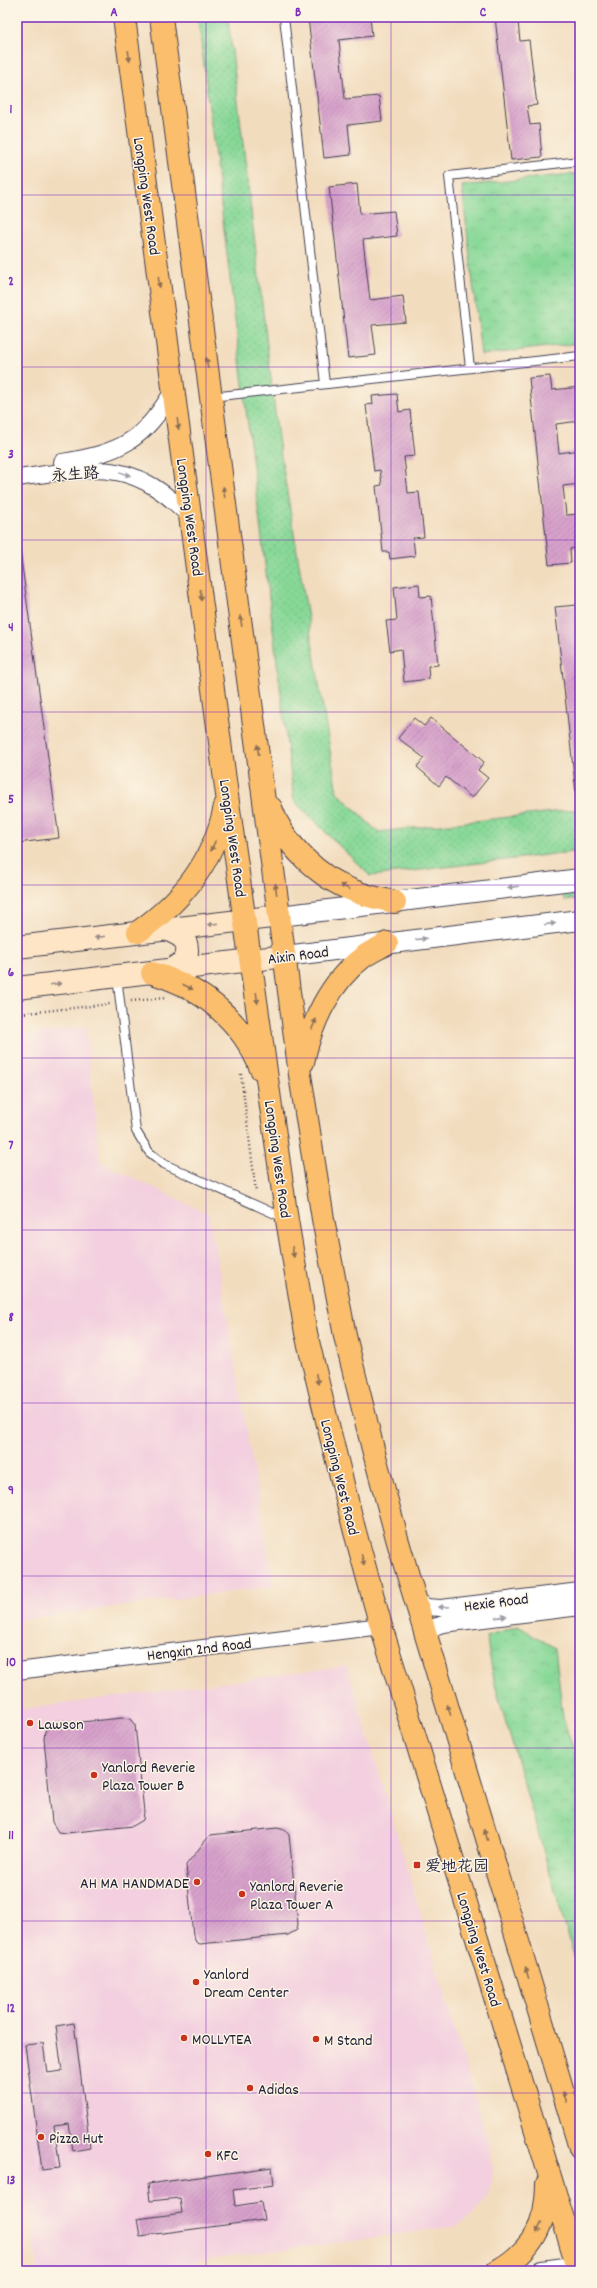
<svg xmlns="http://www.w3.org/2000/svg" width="597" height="2288" font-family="Dekko,'LXGW WenKai TC',sans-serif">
<defs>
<pattern id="park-crowns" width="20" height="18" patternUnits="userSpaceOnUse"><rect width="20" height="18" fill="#87d897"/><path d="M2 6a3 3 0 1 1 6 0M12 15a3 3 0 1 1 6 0" fill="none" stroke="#74b983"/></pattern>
<pattern id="garden-dots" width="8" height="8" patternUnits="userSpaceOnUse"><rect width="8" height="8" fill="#87d897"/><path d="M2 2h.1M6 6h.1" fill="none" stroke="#74b983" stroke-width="1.8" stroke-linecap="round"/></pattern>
<pattern id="building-hatch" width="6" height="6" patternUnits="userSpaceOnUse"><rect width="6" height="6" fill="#d7a1cb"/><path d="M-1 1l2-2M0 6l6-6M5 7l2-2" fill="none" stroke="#b88aaf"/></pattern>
</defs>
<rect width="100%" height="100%" fill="#fcf5e5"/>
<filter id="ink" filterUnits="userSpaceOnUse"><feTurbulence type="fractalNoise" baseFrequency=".025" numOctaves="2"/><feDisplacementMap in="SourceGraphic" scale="8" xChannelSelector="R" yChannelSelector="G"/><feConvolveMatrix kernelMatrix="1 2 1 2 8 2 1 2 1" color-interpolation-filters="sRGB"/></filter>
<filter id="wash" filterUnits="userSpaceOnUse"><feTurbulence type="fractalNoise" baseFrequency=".012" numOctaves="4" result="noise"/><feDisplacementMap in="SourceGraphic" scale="16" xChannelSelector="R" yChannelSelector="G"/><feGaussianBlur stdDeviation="0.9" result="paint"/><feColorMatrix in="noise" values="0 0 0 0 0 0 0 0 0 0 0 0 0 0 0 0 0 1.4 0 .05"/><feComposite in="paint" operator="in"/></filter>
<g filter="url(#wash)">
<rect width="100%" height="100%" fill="#f2dcbe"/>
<path fill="#f3cfdf" d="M86 1027 100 1162 209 1214 274 1586 17 1620V1036Z
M347 1666 490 2149 493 2172 488 2195 474 2214 455 2226 443 2228 128 2271H37L17 2119V1710Z"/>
<path fill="url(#park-crowns)" stroke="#547d69" d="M580 173V343L481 355 462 186Z
M518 1626 555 1648 563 1718 580 1769V1976L495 1685 486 1636Z"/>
<path fill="url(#garden-dots)" stroke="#547d69" d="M198 17H228L278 438 337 792 378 832 580 809V851L370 876 294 801Z
M580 892V899L564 900 563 895Z"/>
<g id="blocks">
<path fill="url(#building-hatch)" d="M308 17H370L372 36 339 40 345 99 379 96 382 121 348 125 351 155 324 158Z
M495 17H527V21L518 22 520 41 529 40 537 105 527 106 530 125 539 124 542 157 511 160Z
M357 184 360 214 394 211 397 236 363 240 370 300 403 296 406 322 372 325 376 355 348 358 329 187Z
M550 376 552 390 580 387V421L556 424 559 453 580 450V484L563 486 566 515 580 514V547L570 549 571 563 549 565 529 378Z
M397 394 399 412 410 410 415 456 404 457 408 493 419 492 424 537 413 538 415 556 390 559 389 552H383L376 486 382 485 380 470 374 471 366 405 373 404 372 396Z
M17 529 59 838 17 843Z
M419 584 420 597 431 596 438 665 428 666 429 679 404 682 401 649 390 651 386 621 397 620 394 587Z
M577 605 578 619H580V794H576L555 607Z
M414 718 424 726 431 718 484 762 478 770 488 778 472 798 446 777 439 786 417 767 424 758 398 738Z
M122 1718 130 1719 135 1725 144 1812 143 1820 133 1826 66 1833 58 1832 52 1822 44 1739 45 1731 51 1725Z
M277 1828 285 1830 289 1835 298 1924 297 1930 288 1935 200 1944 196 1942 193 1935 186 1865 210 1835Z
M74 2023 90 2148 73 2151 69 2124 54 2126 60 2168 42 2170 25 2045 43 2043 47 2073 62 2071 56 2026Z
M272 2167 274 2185 233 2190 235 2206 261 2202 264 2220 140 2236 137 2219 182 2213 180 2198 150 2201 148 2184Z"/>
</g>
</g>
<g filter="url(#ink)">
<use href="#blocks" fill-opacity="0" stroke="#413e4f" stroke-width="1"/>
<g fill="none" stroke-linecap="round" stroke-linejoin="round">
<g stroke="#413e4f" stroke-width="10">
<path id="service" d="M284 17 325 384
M470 368 449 176 580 161
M211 397 580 356
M117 977 136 1131 149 1152 164 1164 284 1218"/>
</g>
<g stroke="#413e4f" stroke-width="18">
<path id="minor" d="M62 462C121 452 143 442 174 389
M17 478C94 468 131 456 191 518
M415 1598 426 1607 441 1608 580 1591
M427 1639 434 1627 443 1624 580 1607
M17 1671 381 1626"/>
</g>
<g stroke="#413e4f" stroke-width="22">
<path id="tertiary" d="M280 916 580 879
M285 956 580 920
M542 2271 580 2266"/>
</g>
<g stroke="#413e4f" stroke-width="24">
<path id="secondary" d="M166 929C184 937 190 940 186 960L171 970
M17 947 280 916
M17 988 285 956"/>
</g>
<g stroke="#413e4f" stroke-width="24">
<path id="primary" d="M124 17 227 795 287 1220 306 1333 328 1425 355 1532 381 1626 579 2271
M161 17 300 1075 323 1219 345 1336 373 1449 398 1542 580 2148
M271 808C283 843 319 878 354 891 367 897 381 899 395 902
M138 932C183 900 214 861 225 806
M152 973C201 987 242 1020 261 1069
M303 1062C311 1023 330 982 363 957 370 952 379 948 387 943
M497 2271C532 2251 547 2224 547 2184"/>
</g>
<path stroke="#413e4f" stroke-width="2.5" stroke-dasharray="1 3" stroke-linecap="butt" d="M131 1001 166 998
M17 1014 110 1004
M241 1074 256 1192"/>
<use href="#service" stroke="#fff" stroke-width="8"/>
<use href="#minor" stroke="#fff" stroke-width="16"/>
<use href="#tertiary" stroke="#fff" stroke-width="20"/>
<use href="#secondary" stroke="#fde5c5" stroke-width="22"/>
<use href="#primary" stroke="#fabe6d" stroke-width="22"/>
</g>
<defs><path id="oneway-solid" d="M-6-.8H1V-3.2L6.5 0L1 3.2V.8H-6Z"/></defs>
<g fill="#8e7054">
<use href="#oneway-solid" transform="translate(129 56) rotate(82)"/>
<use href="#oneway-solid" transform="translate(159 282) rotate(82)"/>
<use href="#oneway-solid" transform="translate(207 363) rotate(-98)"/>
<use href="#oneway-solid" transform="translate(178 424) rotate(82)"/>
<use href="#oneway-solid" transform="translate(224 492) rotate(-98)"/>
<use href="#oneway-solid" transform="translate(201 595) rotate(83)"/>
<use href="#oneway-solid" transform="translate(241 621) rotate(-98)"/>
<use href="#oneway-solid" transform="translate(258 750) rotate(-98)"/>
<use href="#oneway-solid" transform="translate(213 846) rotate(113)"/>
<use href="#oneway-solid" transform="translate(345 887) rotate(-152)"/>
<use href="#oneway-solid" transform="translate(276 889) rotate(-97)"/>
<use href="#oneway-solid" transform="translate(188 987) rotate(28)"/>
<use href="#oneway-solid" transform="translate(257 998) rotate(82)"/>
<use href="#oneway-solid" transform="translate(314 1024) rotate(-68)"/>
<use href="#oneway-solid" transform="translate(293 1252) rotate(80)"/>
<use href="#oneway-solid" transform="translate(317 1379) rotate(77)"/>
<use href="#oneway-solid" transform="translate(363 1560) rotate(74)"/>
<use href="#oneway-solid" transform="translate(449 1710) rotate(-107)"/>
<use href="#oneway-solid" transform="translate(486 1835) rotate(-107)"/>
<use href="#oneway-solid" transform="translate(527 1973) rotate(-107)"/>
<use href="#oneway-solid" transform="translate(565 2097) rotate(-107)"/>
<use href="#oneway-solid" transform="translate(539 2228) rotate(116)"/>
</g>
<g fill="#9c9ca7">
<use href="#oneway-solid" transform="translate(125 474) rotate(19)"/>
<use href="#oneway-solid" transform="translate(513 887) rotate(173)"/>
<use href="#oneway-solid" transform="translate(550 924) rotate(-7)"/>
<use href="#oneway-solid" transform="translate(421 939) rotate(-7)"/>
<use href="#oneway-solid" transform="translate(444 1607) rotate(177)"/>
<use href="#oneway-solid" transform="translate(501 1617) rotate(-7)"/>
</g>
<g fill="#9a8d87">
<use href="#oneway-solid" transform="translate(213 924) rotate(173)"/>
<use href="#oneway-solid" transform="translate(100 937) rotate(173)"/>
<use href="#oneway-solid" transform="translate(56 984) rotate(-7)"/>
</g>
</g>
<path fill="none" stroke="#7b2cbf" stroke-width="1" stroke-opacity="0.55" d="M206 17V2271M391 17V2271M17 195H580M17 367H580M17 540H580M17 712H580M17 885H580M17 1058H580M17 1230H580M17 1403H580M17 1576H580M17 1748H580M17 1921H580M17 2093H580"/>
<g fill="#c8321e" stroke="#fcf5e5" stroke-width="1.5">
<circle cx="30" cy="1723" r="4"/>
<circle cx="94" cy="1775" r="4"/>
<rect x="413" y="1861" width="8" height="8" rx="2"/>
<circle cx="197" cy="1882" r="4"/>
<circle cx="242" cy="1894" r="4"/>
<circle cx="196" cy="1982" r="4"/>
<circle cx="184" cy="2038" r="4"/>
<circle cx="316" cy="2039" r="4"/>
<circle cx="250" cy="2088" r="4"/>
<circle cx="41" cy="2137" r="4"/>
<circle cx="208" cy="2154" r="4"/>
</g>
<g text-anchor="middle" stroke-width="3" stroke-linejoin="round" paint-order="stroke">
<g font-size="16" fill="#22223b" stroke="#fcf5e5">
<text transform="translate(148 196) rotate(82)" y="6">Longping West Road</text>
<text transform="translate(75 473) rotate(-4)" y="6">永生路</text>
<text transform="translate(191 517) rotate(82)" y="6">Longping West Road</text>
<text transform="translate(234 838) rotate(82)" y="6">Longping West Road</text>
<text transform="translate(298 954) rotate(-7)" y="6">Aixin Road</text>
<text transform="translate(279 1159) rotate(82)" y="6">Longping West Road</text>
<text transform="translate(341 1477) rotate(76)" y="6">Longping West Road</text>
<text transform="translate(496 1601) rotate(-7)" y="6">Hexie Road</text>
<text transform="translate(199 1648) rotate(-7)" y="6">Hengxin 2nd Road</text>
<text transform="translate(480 1949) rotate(73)" y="6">Longping West Road</text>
</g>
<g font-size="16" fill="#22223b" stroke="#fcf5e5" text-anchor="start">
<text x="38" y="1729">Lawson</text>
<text x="102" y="1772">Yanlord Reverie<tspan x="102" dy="18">Plaza Tower B</tspan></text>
<text x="425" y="1871">爱地花园</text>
<text x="189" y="1888" text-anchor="end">AH MA HANDMADE</text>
<text x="250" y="1891">Yanlord Reverie<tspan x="250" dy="18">Plaza Tower A</tspan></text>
<text x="204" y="1979">Yanlord<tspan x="204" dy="18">Dream Center</tspan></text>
<text x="192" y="2044">MOLLYTEA</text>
<text x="324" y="2045">M Stand</text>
<text x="258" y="2094">Adidas</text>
<text x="49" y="2143">Pizza Hut</text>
<text x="216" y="2160">KFC</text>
</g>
</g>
<rect width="597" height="2288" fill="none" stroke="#fcf5e5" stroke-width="44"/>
<rect x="22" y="22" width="553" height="2244" fill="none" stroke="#7b2cbf" stroke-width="1.5"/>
<g font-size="13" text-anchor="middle" font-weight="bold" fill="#7b2cbf">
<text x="114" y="16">A</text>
<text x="298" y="16">B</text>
<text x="483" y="16">C</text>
<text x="11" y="113">1</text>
<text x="11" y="285">2</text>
<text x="11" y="458">3</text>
<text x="11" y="631">4</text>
<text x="11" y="803">5</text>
<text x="11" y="976">6</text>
<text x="11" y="1149">7</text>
<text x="11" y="1321">8</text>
<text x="11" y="1494">9</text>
<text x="11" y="1666">10</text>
<text x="11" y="1839">11</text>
<text x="11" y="2012">12</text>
<text x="11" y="2184">13</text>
</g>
</svg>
